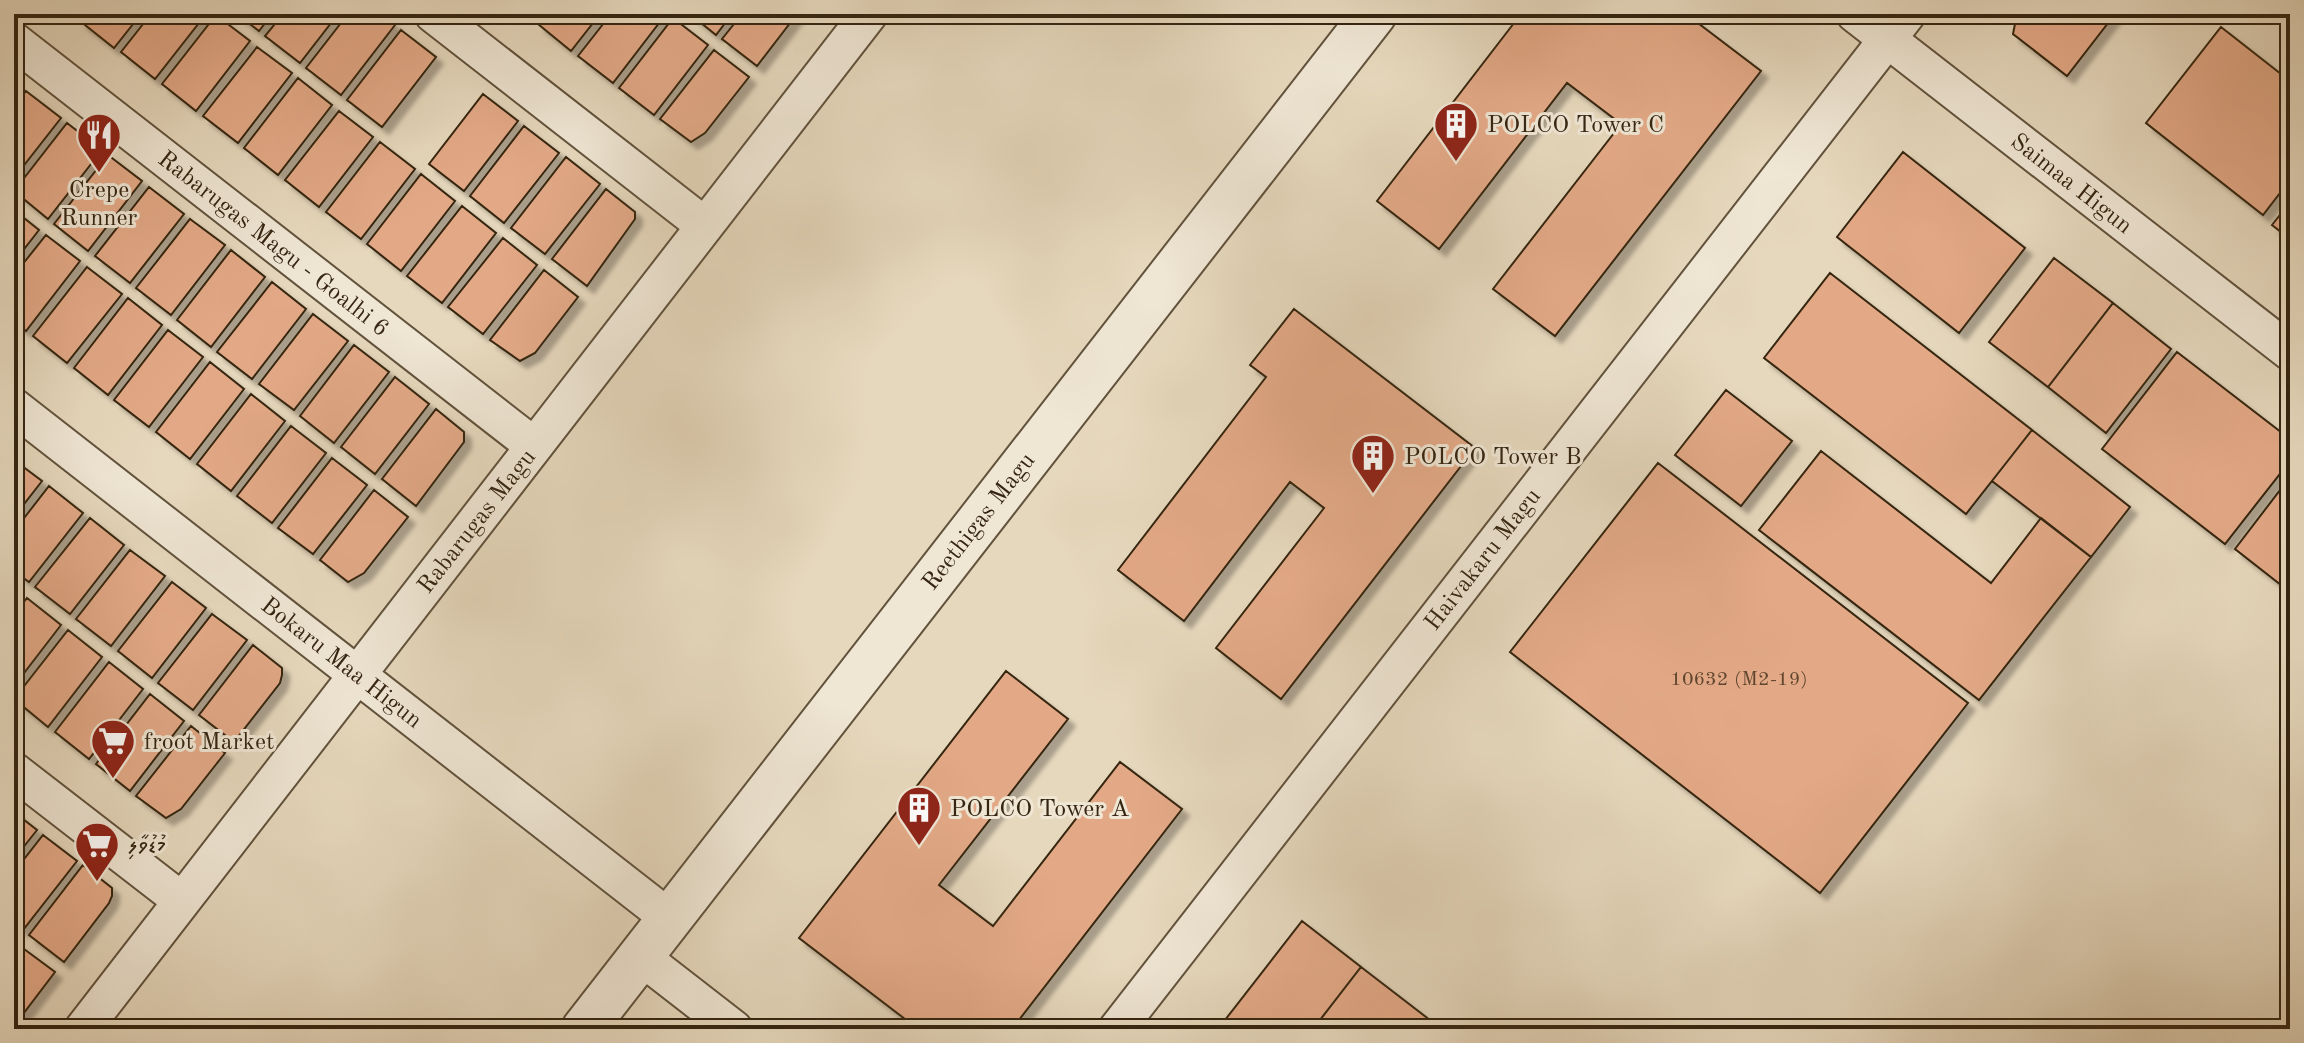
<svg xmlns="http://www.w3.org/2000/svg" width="2304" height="1043" font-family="'Old Standard TT','Noto Sans Thaana',serif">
<defs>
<filter id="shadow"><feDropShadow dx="7" dy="7" stdDeviation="2" flood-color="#0004"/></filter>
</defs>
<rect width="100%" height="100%" fill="#e6d8bd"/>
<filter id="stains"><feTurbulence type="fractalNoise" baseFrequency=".0025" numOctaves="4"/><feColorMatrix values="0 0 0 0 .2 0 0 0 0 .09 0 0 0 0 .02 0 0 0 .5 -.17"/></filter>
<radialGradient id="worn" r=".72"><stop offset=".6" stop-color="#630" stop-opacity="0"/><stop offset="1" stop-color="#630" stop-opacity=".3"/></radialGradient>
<path fill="#e3a987" stroke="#352511" stroke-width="2" filter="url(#shadow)" d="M85 14H141L114 48 80 21Z
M151 14H206L155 79 121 52Z
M237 14H272L259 31Z
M283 14H338L300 63 265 36Z
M348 14H380L395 25 341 95 306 68Z
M545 14H600L571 51 538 24Z
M611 14H666L613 83 578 56Z
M690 14H732L716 35Z
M742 14H797L757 66 722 39Z
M1521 14H1686L1761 71 1555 336 1493 289 1621 124 1567 83 1439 249 1377 201Z
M2017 14H2115L2067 76 2013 34Z
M216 15 250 41 196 111 162 84Z
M673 18 708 45 654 115 619 88Z
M2221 27 2290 81V180L2263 215 2146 123Z
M401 30 436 57 382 127 347 100Z
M257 47 292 73 238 143 203 116Z
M714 50 749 77 705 133 691 142 660 119Z
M298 78 332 105 278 175 244 148Z
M26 91 61 118 14 178V107Z
M483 94 518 121 464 191 429 164Z
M339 111 373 137 319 207 285 180Z
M67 123 102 150 48 219 14 191Z
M524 126 559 153 504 223 470 196Z
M380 142 415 169 361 239 326 212Z
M1903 152 2025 248 1959 333 1837 237Z
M108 155 142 181 88 251 54 224Z
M566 157 600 184 545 254 511 228Z
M421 174 455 201 401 271 367 244Z
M149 187 184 214 130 283 95 256Z
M606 189 635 212V219L587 286 552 259Z
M2290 202V239L2272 225Z
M462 206 496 233 442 303 407 276Z
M14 210 39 230 14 262Z
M190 219 225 245 171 315 136 288Z
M46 235 80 261 26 331 14 322V275Z
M503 238 537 265 483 334 448 307Z
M231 250 265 277 211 347 177 320Z
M2054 258 2113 303 2048 387 1989 342Z
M87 267 122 294 67 363 33 336Z
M544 270 578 297 535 353 520 361 490 340Z
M1830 273 2032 430 1966 514 1764 358Z
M272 282 306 309 252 379 217 352Z
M128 298 162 325 108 395 74 368Z
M2113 303 2171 349 2106 433 2048 387Z
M1294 309 1475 448 1281 699 1216 648 1324 508 1290 482 1184 621 1118 570 1266 377 1250 365Z
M313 314 348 341 294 410 259 384Z
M168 330 203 357 149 427 114 400Z
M354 345 389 372 334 443 300 416Z
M2177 352 2290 439V461L2225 544 2102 449Z
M210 362 244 389 190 459 156 432Z
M395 377 429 404 375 474 341 447Z
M1726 390 1792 441 1741 506 1675 455Z
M251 394 285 421 231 491 197 464Z
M436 409 464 432V442L416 506 382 479Z
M291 426 326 453 272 523 237 496Z
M2032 430 2130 507 2091 557 1992 481Z
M1821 451 1991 583 2041 518 2091 557 1979 700 1759 530Z
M332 458 367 485 313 554 278 528Z
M14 460 42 481 14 517Z
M1658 463 1968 703 1820 893 1510 652Z
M2290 477V592L2235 549Z
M49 486 83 513 29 582 14 571V531Z
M374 490 408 517 364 573 348 582 320 560Z
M90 518 124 545 70 614 35 587Z
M130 550 165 576 111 646 76 619Z
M172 582 206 608 152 678 118 651Z
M27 598 61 625 14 686V615Z
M212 614 247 640 193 710 158 683Z
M68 630 102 657 48 727 14 699Z
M253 645 282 668V675L280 683 234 742 199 715Z
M109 662 143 689 89 759 55 732Z
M1006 671 1068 719 939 885 993 926 1120 762 1182 809 1012 1029H918L799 938Z
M150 694 184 721 130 791 96 764Z
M191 726 225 753 181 809 166 818 136 796Z
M14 812 37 830 14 859Z
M43 835 77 861 23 930 14 923V872Z
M83 865 112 888V896L109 903 64 962 29 935Z
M1302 921 1361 967 1313 1029H1218Z
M20 946 55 972 14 1026V954Z
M1361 967 1439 1027 1437 1029H1313Z"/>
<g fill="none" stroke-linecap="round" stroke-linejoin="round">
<g stroke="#61523c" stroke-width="40">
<path id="minor" d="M433 14 705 226
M1855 14 2290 352
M14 41 534 446
M14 407 669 918
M14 771 182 901
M640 956 734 1029
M83 1029 869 14
M1117 1029 1907 14"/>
</g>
<g stroke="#61523c" stroke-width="48">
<path id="tertiary" d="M584 1029 1374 14"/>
</g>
<use href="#minor" stroke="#efe6d4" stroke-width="36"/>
<use href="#tertiary" stroke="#efe6d4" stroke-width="44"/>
</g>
<defs>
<g id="building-pin" transform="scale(2.3)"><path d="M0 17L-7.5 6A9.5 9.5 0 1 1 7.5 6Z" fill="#8f2418" stroke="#efe6d4"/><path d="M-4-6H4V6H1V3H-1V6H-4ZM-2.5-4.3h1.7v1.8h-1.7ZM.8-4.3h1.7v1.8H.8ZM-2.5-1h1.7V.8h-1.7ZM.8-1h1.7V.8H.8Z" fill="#fff"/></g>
<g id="restaurant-pin" transform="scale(2.3)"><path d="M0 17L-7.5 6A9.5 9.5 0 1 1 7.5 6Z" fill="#8f2418" stroke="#efe6d4"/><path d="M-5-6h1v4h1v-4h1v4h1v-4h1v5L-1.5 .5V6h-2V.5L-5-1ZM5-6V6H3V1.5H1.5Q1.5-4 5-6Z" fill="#fff"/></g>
<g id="supermarket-pin" transform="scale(2.3)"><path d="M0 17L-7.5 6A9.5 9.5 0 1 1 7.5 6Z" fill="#8f2418" stroke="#efe6d4"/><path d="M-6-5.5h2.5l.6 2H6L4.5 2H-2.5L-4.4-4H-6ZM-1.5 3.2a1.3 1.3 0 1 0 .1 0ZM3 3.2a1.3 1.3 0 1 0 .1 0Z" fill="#fff"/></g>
</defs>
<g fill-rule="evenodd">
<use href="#building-pin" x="1456" y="124"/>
<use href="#restaurant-pin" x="99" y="135"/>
<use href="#building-pin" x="1373" y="456"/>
<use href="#supermarket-pin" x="113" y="741"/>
<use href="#building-pin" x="919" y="808"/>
<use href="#supermarket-pin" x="97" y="844"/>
</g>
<g text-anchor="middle" stroke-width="6" stroke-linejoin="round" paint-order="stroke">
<g font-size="20" fill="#60462e">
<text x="1739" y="685">10632 (M2-19)</text>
</g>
<g font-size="24" fill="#352511" stroke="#efe6d4" text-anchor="start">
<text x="1487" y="132">POLCO Tower C</text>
<text x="99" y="197" text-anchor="middle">Crepe<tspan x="99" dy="28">Runner</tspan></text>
<text x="1404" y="464">POLCO Tower B</text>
<text x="144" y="749">froot Market</text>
<text x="950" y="816">POLCO Tower A</text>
<text x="128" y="852">މުޑުވާލި</text>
</g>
<g font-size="24" fill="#352511" stroke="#efe6d4">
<text transform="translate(2072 183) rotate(38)" y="8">Saimaa Higun</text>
<text transform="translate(274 243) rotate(38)" y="8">Rabarugas Magu - Goalhi 6</text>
<text transform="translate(476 521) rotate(-52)" y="8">Rabarugas Magu</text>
<text transform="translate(978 521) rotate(-52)" y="8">Reethigas Magu</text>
<text transform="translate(1482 559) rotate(-52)" y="8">Haivakaru Magu</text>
<text transform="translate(342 662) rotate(38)" y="8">Bokaru Maa Higun</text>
</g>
</g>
<rect width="2304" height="1043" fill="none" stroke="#e6d8bd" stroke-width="48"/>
<rect x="16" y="16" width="2272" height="1011" fill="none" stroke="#352511" stroke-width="4"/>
<rect x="24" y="24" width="2256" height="995" fill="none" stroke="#352511" stroke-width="2"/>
<rect width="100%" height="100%" filter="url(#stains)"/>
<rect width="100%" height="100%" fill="url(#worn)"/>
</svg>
